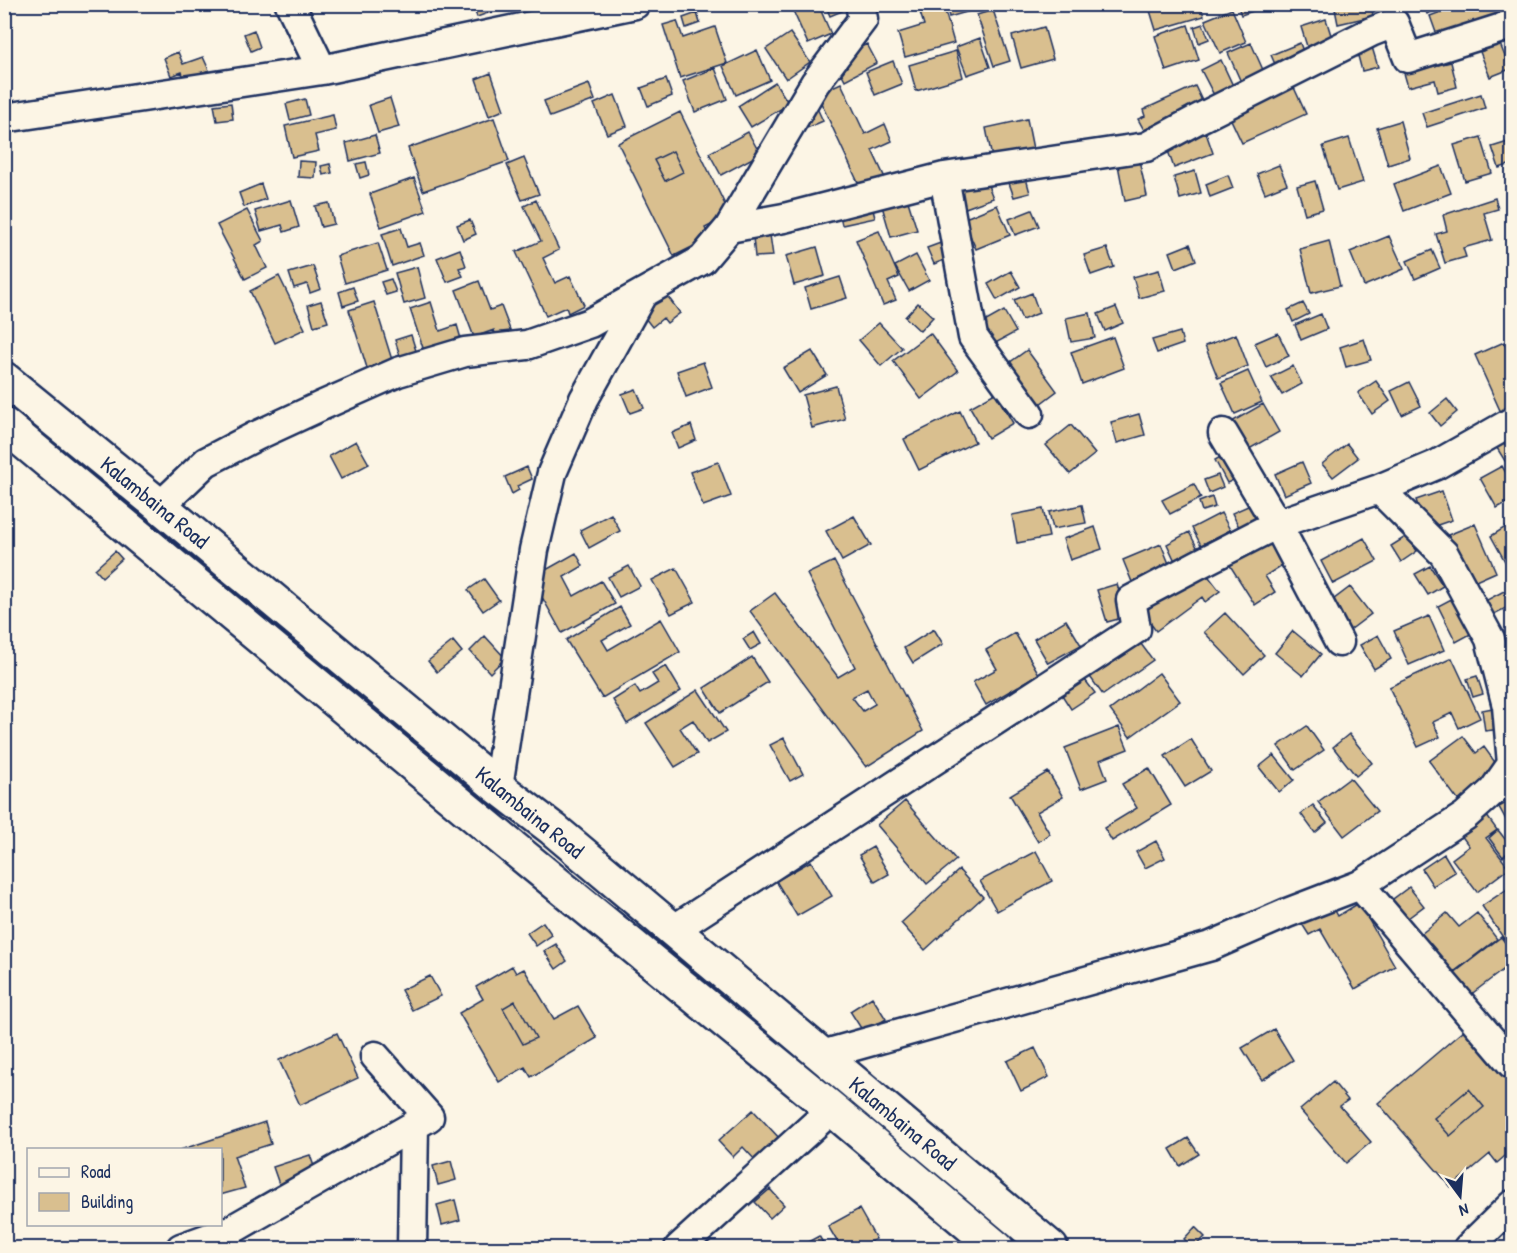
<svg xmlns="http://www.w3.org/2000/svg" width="1517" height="1253" font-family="'Patrick Hand',sans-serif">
<rect width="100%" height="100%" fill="#fcf5e5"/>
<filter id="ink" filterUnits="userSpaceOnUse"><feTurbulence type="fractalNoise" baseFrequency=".0167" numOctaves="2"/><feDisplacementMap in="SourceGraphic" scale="12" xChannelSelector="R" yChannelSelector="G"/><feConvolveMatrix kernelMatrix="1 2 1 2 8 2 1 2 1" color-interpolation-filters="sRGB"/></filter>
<g filter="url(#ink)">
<path fill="#d9bf8f" stroke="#1b2f5e" stroke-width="1.5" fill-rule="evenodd" d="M472 4H512L477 17Z
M790 4H818L831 34 808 44Z
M825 4H848L849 8 830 16Z
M923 4H943L954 43 905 57 898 33 924 25 918 6Z
M946 4H981V8L949 17Z
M1148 4H1200L1204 16 1156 30Z
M1237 4H1258L1259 9 1241 15Z
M1334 4H1371L1373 16 1338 24Z
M1423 4H1450L1427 14Z
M1462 4H1497L1502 17 1439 41 1430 16Z
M1232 9 1246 42 1220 53 1205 20Z
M993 10 1010 61 994 66 977 15Z
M697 13 700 23 686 28 683 18Z
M1326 19 1335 48 1310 56 1301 27Z
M677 21 683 38 715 27 727 63 680 78 663 25Z
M1203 24 1209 39 1199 43 1194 27Z
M1188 25 1199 60 1166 71 1155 36Z
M1044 27 1053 59 1021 68 1012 36Z
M254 30 260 47 251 51 244 34Z
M790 33 810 62 786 79 766 49Z
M980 38 990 67 967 75 956 47Z
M1251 43 1264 72 1241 82 1228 53Z
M1300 43 1306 60 1278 71 1271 55Z
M867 44 877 63 845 80 835 60Z
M1500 44 1510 69 1490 77 1480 52Z
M1372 47 1378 67 1362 71 1357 52Z
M757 50 770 80 736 95 723 66Z
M956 51 963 77 916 91 909 65Z
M178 52 183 64 203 57 209 70 184 79 182 72 171 76 164 58Z
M1221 60 1234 88 1215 97 1201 70Z
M893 61 902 84 875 95 866 72Z
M1451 62 1457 87 1438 92 1435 80 1408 87 1404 73Z
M715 68 727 99 695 112 683 81Z
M491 73 504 110 489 116 476 79Z
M666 79 672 96 648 106 641 88Z
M1291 81 1306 114 1242 143 1227 111Z
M775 82 789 104 751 127 738 106Z
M841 83 865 134 885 124 892 141 872 150 885 178 861 189 817 94Z
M589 84 595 100 550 117 544 101Z
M1195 86 1203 103 1144 130 1138 119 1145 116 1143 110Z
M1481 94 1485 108 1427 127 1422 113Z
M615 95 627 126 607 134 594 104Z
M390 98 399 127 378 133 369 105Z
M305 99 309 115 290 120 286 104Z
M231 103 233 119 217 121 214 105Z
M817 108 823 121 807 128 802 115Z
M680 112 730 215 705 228 710 238 674 256 618 143ZM673 151 683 172 665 181 654 160Z
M333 115 336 130 315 135 319 151 292 157 285 126Z
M494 118 509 161 423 191 408 148Z
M1027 119 1034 154 993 163 986 128Z
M1400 121 1410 158 1388 165 1377 128Z
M748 132 760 154 721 175 709 153Z
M1206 133 1213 153 1174 168 1167 148Z
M375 135 380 153 350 161 346 143Z
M1481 137 1492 173 1465 181 1454 145Z
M1349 138 1363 182 1337 190 1323 146Z
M1508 142 1512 157V164L1499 168 1492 147Z
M673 151 683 172 665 181 654 160Z
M524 158 539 194 522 200 507 165Z
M1139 160 1147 196 1125 201 1118 165Z
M299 161 316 162 315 178 298 177Z
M366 162 369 175 360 178 356 164Z
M330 164 332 173 323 175 321 166Z
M1279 165 1287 184 1265 193 1257 174Z
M1441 166 1451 193 1404 211 1394 184Z
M1195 171 1201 193 1180 199 1174 177Z
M1228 175 1233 188 1210 197 1206 184Z
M414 178 426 211 381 227 370 194Z
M1026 178 1030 193 1014 197 1009 183Z
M986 180 993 198 960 210 953 193Z
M1315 181 1323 209 1305 214 1297 186Z
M261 184 266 199 244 207 239 193Z
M907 198 917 230 891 237 882 206Z
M1495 198 1498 209 1484 213 1492 240 1463 248 1466 257 1445 263 1436 234 1447 231 1443 215Z
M291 200 299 227 284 232 282 225 261 231 255 211Z
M536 200 559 250 543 258 555 283 570 276 584 305 568 313 566 307 546 316 516 252 541 241 524 206Z
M871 201 875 218 842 225 838 208Z
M329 203 334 224 321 227 315 206Z
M997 205 1010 235 976 249 963 219Z
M247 210 263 241 256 245 267 268 245 279 217 225Z
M1032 210 1039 226 1015 235 1009 219Z
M470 220 476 234 463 240 457 225Z
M401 228 407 247 420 243 424 255 392 266 382 234Z
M879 231 899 277 888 282 896 300 883 305 856 240Z
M770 235 773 256 755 257 753 237Z
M1389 236 1404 269 1364 286 1350 252Z
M946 241 952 257 934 264 927 248Z
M1329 241 1340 286 1311 293 1300 249Z
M378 243 387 270 345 283 337 256Z
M1190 244 1196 260 1176 268 1170 252Z
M817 247 825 276 794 285 786 256Z
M1107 248 1114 267 1091 275 1084 255Z
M460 249 466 266 459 268 463 276 447 282 437 258Z
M1432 250 1440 268 1415 279 1407 261Z
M916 255 929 280 909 291 895 266Z
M313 266 321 289 310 293 307 284 294 288 289 273Z
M417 267 425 298 404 304 395 273Z
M1159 270 1165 291 1139 298 1133 277Z
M1011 271 1020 287 997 300 988 284Z
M279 276 305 329 275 343 250 291Z
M840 277 847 298 811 309 805 288Z
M391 279 396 292 386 295 381 282Z
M479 281 490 310 501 306 512 335 497 340 494 330 474 337 456 290Z
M353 287 358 301 343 306 339 292Z
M1032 293 1039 313 1022 320 1014 300Z
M666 294 680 313 667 323 663 318 652 327 641 313Z
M321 301 328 322 314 326 308 305Z
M374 302 392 360 367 368 349 310Z
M431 302 440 331 457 325 461 339 424 351 410 309Z
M918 303 933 317 920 331 905 317Z
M1303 303 1309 314 1293 322 1288 310Z
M1116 307 1123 323 1105 331 1098 314Z
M1004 311 1016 332 990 346 979 325Z
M1090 313 1095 338 1071 342 1066 318Z
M1321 314 1327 329 1301 340 1295 325Z
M879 323 902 348 881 366 859 340Z
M1180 332 1183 344 1157 353 1152 340Z
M930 333 958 371 921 399 893 361Z
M1278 333 1289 356 1266 367 1255 343Z
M1236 334 1248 366 1218 378 1205 346Z
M411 335 417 354 401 359 395 340Z
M1113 337 1124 368 1082 384 1071 352Z
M1364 339 1371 360 1346 367 1340 347Z
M1504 342 1512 363 1508 365 1512 376V413L1503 417 1475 355Z
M1027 350 1057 391 1032 410 1002 368Z
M812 351 827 375 798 393 783 368Z
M703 362 712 387 686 397 677 371Z
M1293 366 1302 384 1282 395 1271 377Z
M1248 371 1262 402 1235 414 1221 383Z
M1376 381 1390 401 1372 414 1358 393Z
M1409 382 1421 406 1402 415 1391 391Z
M836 386 845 419 812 428 803 395Z
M636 389 644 408 630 413 622 394Z
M995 393 1013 423 988 438 970 407Z
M1447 399 1457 412 1440 426 1430 413Z
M1263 404 1279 432 1244 452 1228 424Z
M960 411 975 442 919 470 904 439Z
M1139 414 1145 435 1117 443 1111 422Z
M691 425 696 440 678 448 672 433Z
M1071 425 1095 454 1070 474 1046 445Z
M1512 430V456L1505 461 1492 440Z
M356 441 369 464 341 479 329 456Z
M1347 444 1358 458 1333 477 1322 464Z
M1229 452 1242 476 1227 483 1215 460Z
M718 462 731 496 703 506 690 472Z
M1302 462 1311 483 1284 495 1275 474Z
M1502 466 1509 478 1512 476V500L1497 508 1480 478Z
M527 467 532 479 517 486 519 490 512 494 505 477Z
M1218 475 1223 487 1209 493 1204 480Z
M1194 484 1201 498 1170 514 1162 500Z
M1442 491 1452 520 1426 529 1416 500Z
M1212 497 1215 507 1202 511 1199 502Z
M1257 502 1264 516 1239 527 1232 513Z
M1082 505 1086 523 1053 529 1049 512Z
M1043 509 1049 537 1017 543 1012 515Z
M1221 513 1230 530 1201 545 1192 528Z
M611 514 620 531 589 548 580 530Z
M854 516 871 545 842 561 826 531Z
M1512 523V562L1507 565 1491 536Z
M1475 524 1496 572 1469 584 1448 535Z
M1095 527 1102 549 1070 560 1063 539Z
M1267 530 1287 562 1265 576 1275 592 1255 605 1224 556Z
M1189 532 1198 549 1175 561 1167 544Z
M1407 536 1417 551 1401 562 1391 546Z
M1364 538 1377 561 1333 584 1321 561Z
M1161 544 1170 566 1132 582 1123 560Z
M115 551 122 559 102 577 95 569Z
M576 553 583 566 564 577 574 596 601 581 615 604 562 633 536 586 537 575Z
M834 561 923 731 866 767 750 611 775 593 838 677 855 667 807 574ZM867 689 875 704 863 711 852 697Z
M629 566 640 586 619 597 608 577Z
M1430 566 1443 586 1428 595 1415 574Z
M676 568 695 602 671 614 652 580Z
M1202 568 1220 591 1205 602 1202 597 1156 631 1143 613Z
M484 579 499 600 483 611 468 590Z
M1117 584 1126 617 1107 622 1097 590Z
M1350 587 1371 614 1350 630 1329 603Z
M1504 591 1512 605 1492 615 1485 601Z
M1459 595 1478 630 1456 642 1438 606Z
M620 607 630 624 602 640 608 650 661 619 680 652 602 698 566 640Z
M1225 613 1264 655 1244 674 1204 632Z
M1429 616 1444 650 1409 665 1394 631Z
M1066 620 1081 645 1048 663 1034 639Z
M934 629 943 644 913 663 904 648Z
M1293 631 1321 654 1303 676 1275 653Z
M754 632 761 644 750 650 743 639Z
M1015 633 1039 674 986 705 973 682 997 669 986 650Z
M1378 635 1391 659 1374 669 1360 645Z
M485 636 505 658 490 673 470 651Z
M1138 640 1153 660 1103 695 1088 674Z
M453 641 462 652 437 672 428 661Z
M752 657 768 682 720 713 704 688Z
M1452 658 1480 718 1459 728 1452 713 1433 722 1440 737 1418 747 1389 687Z
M666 666 681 691 627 724 613 700 635 686 640 694 658 683 652 674Z
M1159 673 1180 701 1130 737 1110 710Z
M1082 676 1095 693 1071 709 1060 692Z
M1477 676 1483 694 1473 697 1467 679Z
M698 690 726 732 707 743 693 720 680 728 697 754 675 767 646 723Z
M1498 707 1501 729 1485 731 1482 710Z
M1307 726 1324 750 1295 770 1278 746Z
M1119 727 1128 749 1100 760 1107 779 1081 789 1065 748Z
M1349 734 1372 763 1356 776 1333 747Z
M1463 736 1476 753 1484 747 1497 765 1489 771 1494 778 1460 803 1429 761Z
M784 738 803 774 790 781 770 745Z
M1191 739 1211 771 1185 787 1165 756Z
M1274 755 1294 780 1279 792 1259 767Z
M1149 768 1171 805 1112 841 1104 828 1137 808 1122 784Z
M1048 772 1063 797 1037 812 1050 834 1038 842 1010 795Z
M1350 778 1377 811 1344 836 1318 802Z
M1512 800V825L1510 827 1499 807Z
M905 801 956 860 927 884 877 825Z
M1313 805 1327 823 1315 833 1301 814Z
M1484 812 1497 830 1486 838 1509 868 1477 892 1452 859 1469 846 1458 831Z
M1498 830 1512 848 1503 857 1489 838Z
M1156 841 1165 858 1145 868 1136 852Z
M873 847 889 874 875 882 859 855Z
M1036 851 1052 881 997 911 980 881Z
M1444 854 1455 872 1433 886 1422 869Z
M811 861 832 896 797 916 776 881Z
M959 870 983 897 925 950 901 923Z
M1512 886V933L1504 939 1482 906Z
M1409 887 1424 906 1404 921 1389 902Z
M1359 903 1395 966 1355 989 1320 929 1309 935 1302 924 1333 907 1338 916Z
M1447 913 1459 927 1477 913 1497 939 1447 977 1416 938Z
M543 922 552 935 536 946 527 933Z
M1501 937 1512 952V963L1465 999 1449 977Z
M556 944 567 961 556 969 544 951Z
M512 966 516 973 524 969 554 1019 578 1006 597 1038 531 1077 525 1067 499 1082 459 1013 483 999 476 987ZM515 1001 536 1038 523 1044 503 1008Z
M430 976 441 996 412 1010 401 990Z
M872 997 886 1019 864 1033 850 1011Z
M515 1001 536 1038 523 1044 503 1008Z
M1512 1020V1040L1502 1032Z
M1470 1025 1512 1074V1118L1510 1120 1512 1123V1150L1497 1163 1490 1154 1451 1187 1378 1103ZM1469 1089 1484 1107 1450 1136 1434 1118Z
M1274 1029 1293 1060 1262 1080 1242 1048Z
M337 1033 358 1078 300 1105 279 1060Z
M1035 1048 1049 1077 1021 1091 1007 1061Z
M1333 1082 1348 1100 1340 1106 1371 1142 1346 1163 1300 1110Z
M1469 1089 1484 1107 1450 1136 1434 1118Z
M753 1110 781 1140 757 1162 743 1147 733 1157 718 1141Z
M265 1122 271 1144 234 1156 245 1188 220 1195V1150H180Z
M1188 1138 1199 1154 1180 1166 1170 1149Z
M310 1155 317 1175 280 1187 273 1167Z
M451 1161 456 1180 438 1185 433 1166Z
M770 1189 784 1205 770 1218 755 1202Z
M455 1200 460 1220 442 1225 437 1205Z
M859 1209 876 1239 858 1248H841L828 1226Z
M1195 1227 1205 1237 1193 1248 1184 1239Z
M819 1236 826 1248H797Z"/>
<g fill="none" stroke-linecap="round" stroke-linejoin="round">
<g stroke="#1b2f5e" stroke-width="33">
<path id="minor" d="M290 4 322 70
M4 118 322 70 635 4
M944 177 973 337 1029 414
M729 228 784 218 944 177 1146 147 1196 120 1371 32 1394 23 1408 58 1502 28 1512 23
M1223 433 1277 524 1339 642
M160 506 206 462 256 436 321 406 398 372 465 352 527 345 590 323 702 260 729 228 815 83 863 19 860 4
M498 787 534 550 552 473 584 399 643 293
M1360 885 1512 1064
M673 930 1136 629 1131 600 1197 565 1277 524 1379 489 1436 465 1512 422
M822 1055 1211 946 1287 913 1360 885 1465 816 1493 791 1512 764 1507 706 1490 639 1444 554 1379 489
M181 1248 231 1230 429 1117 375 1056
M412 1248 414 1125
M679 1248 832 1109
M1468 1248 1512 1205"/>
</g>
<g stroke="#1b2f5e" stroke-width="38">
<path id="secondary" d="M4 379 160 506 498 787 553 829 1051 1248
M4 425 506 842 832 1109 997 1248"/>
</g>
<use href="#minor" stroke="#fcf5e5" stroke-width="28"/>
<use href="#secondary" stroke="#fcf5e5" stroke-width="33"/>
</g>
</g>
<g text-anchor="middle" stroke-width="5" stroke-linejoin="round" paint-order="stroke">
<g font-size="22" fill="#1b2f5e" stroke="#fcf5e5">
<text transform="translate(155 502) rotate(39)" y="8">Kalambaina Road</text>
<text transform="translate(530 812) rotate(39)" y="8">Kalambaina Road</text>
<text transform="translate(903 1123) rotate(40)" y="8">Kalambaina Road</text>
</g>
</g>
<rect width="1517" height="1253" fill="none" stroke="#fcf5e5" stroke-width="24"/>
<rect x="12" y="12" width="1493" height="1229" fill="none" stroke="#1b2f5e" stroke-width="2" filter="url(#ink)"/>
<rect x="27" y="1148" width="195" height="78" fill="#fcf5e5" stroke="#a2a6af" stroke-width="1.5"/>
<rect x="39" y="1168" width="30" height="9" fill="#fcf5e5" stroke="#a2a6af" stroke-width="1.5"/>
<text x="81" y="1178" font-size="18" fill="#1b2f5e">Road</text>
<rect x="39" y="1193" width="30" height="18" fill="#d9bf8f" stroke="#a2a6af" stroke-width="1.5"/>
<text x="81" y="1208" font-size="18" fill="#1b2f5e">Building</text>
<g transform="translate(1460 1196) rotate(164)" stroke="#fcf5e5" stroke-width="4.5" paint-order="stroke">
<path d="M0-4.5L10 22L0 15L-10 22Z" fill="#1b2f5e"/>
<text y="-9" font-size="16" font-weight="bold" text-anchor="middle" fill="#1b2f5e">N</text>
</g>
</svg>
